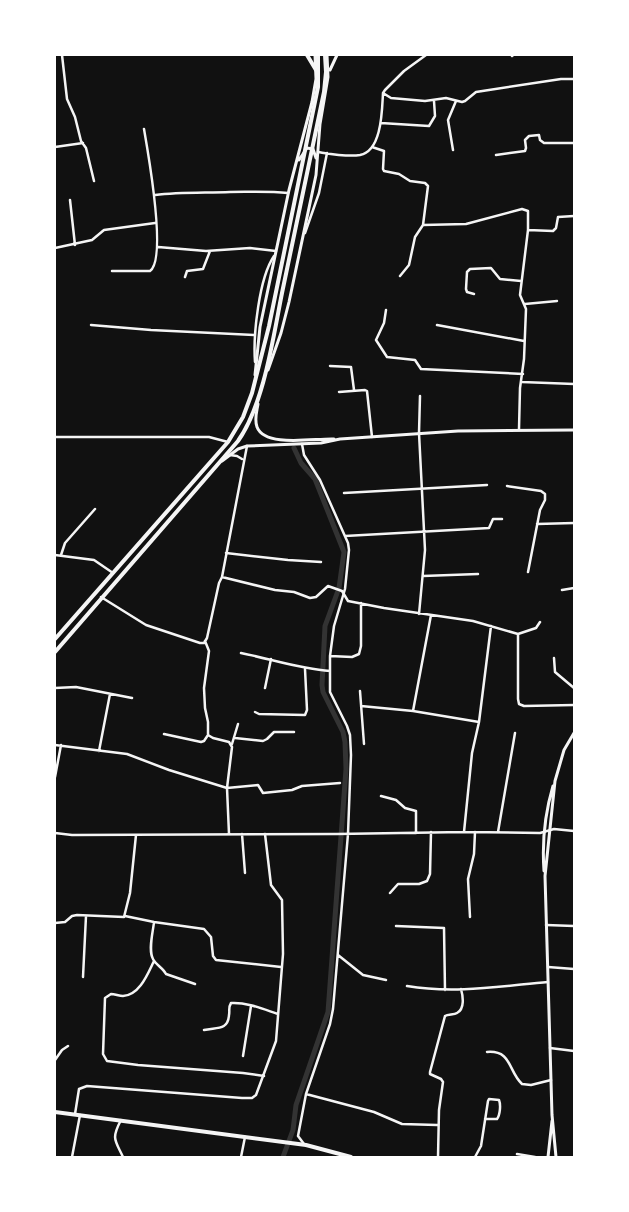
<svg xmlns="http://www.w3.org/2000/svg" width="629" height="1212" font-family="'PT Sans Narrow',sans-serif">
<rect width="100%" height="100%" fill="#111"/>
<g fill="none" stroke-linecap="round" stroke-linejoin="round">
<path stroke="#333" stroke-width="5" d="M283 1157 293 1130 296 1105 328 1012 346 769 345 742 343 732 323 692 322 685 325 626 339 588 344 552 315 479 301 463 294 448"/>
<path stroke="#f5f5f5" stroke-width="2.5" d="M62 55 67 99 75 117 81 141 86 148 94 181
M512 56 513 55
M383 93 391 98 425 101 446 98 462 102 465 101 476 92 561 79H574
M381 123 429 126 435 116 434 101
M55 147 83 143
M372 147 384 151 383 169 384 171 399 174 410 181 425 183 428 186 423 225 415 237 409 265 400 276
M453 150 448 120 456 101
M318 152C331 154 347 157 360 155 382 151 382 110 383 93L385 90 404 71 426 55
M496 155 525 151 526 148 525 140 529 136 539 135 540 140 544 143H574
M155 195C180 192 205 193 230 192 250 192 268 191 288 193
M70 200 75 245
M423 225 466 224 522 209 528 211V230L520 295 526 309 524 359 520 388 519 429
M528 230 553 231 556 228 558 217 574 216
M305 233 319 193 327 153
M158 247 206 251 250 248 276 251
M55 248 92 240 104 230 155 223
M112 271H150C167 259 148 152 144 129
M185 277 187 271 203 269 210 251
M474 294 467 292 466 289 467 272 470 269 491 268 500 279 521 281
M525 304 557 301
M386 310 384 323 376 340 387 357 415 360 421 369 523 374
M91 325 151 330 254 335
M437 325 524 341
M255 362C253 335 259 278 274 256
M330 366 351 367 354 390
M522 382 574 384
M339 392 365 390 367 391 372 437
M55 437H209L228 442
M302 444 304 455 320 480 348 543 349 550 345 589 334 626 330 656V692L347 726 350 735 351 755 348 834 333 1009 330 1024 306 1094 298 1136 304 1144
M230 455 237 456 242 459
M507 486 541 491 545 494V500L540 510 528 572
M344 493 487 485
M537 524 574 523
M345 536 489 528 493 519H502
M226 553 288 560 321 562
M55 555 94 560 113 573
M61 555 65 543 95 509
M423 576 478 574
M222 577 275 590 294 592 310 598 316 597 328 586 342 591 348 601 384 608 473 621 518 634
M562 590 574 588
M101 597 146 625 200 643H204L207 638 219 583 222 577 247 446
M419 614 425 550 419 433 420 396
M518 634V699L519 704 524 706 574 705
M518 634 536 628 540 622
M205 641 209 651 204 688 205 708 208 722V735L213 738 229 742 232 747 227 788 229 834
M241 653C271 659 300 669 330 671
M330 656 352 657 359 654 361 646V603
M554 658 555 672 574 688
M55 688 76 687 132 698
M265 688 271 659
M360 691 364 744
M361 706 413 711 479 722
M413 711 431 615
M255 712 259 714 305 715 307 710 305 669
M164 734 201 742 204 741 208 735
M235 738 263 741 267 739 274 732H294
M232 744 238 724
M55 745 127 754 169 770 227 788 258 785 263 793 292 790 302 786 340 783
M99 751 110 694
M55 777 61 745
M381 796 396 800 405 808 416 811V833
M464 832 472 753 479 722 491 626
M498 832 515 733
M55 833 72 835 337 834 464 832 540 833 554 829 574 831
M242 834 245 873
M390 893 398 884H419L427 881 430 874 431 832
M125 916 154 922 204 929 211 937 213 956 216 960 281 967
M470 917 468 879 474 854 475 832
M154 922C153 932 148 950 153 959 156 965 163 968 166 974L195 984
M55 923 65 922 72 916 77 915 124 917 130 893 136 835
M546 925 574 926
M396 926 444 928 445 990
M338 955 363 975 386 980
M154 961C148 973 140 995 123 996 119 996 115 994 111 994L105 998 103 1054 107 1061 138 1065 243 1073 264 1076
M548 967 574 969
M83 977 86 916
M407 986C454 994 502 986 548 982
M204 1030C216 1027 228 1031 229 1015 230 1010 228 1008 231 1003 247 1002 263 1009 278 1014
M550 1048 574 1051
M487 1052C512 1050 508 1071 522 1084L531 1085 551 1080
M243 1056 251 1006
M55 1060 62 1050 68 1046
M306 1094 374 1112 402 1124 437 1125
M75 1114 79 1089 87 1086 242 1098H252L256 1095 276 1041 283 954 282 900 271 885 265 834
M121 1120C111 1139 115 1140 123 1157
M517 1154 535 1157
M72 1157 80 1115
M241 1157 245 1137
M438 1157 439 1110 443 1082 441 1079 430 1074V1072L445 1016C448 1014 454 1015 457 1013 465 1009 463 996 461 989
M475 1157 481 1146 488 1101 489 1099 499 1100C501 1105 500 1115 497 1119H485"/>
<path stroke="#f5f5f5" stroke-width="3" d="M330 70 337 55
M299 160 307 148 313 149 316 158
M268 370 281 333 289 302 316 175 320 124 328 77 327 55
M255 375 260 327 289 190 312 102 316 79 315 55
M258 404C257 411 254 419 257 427 265 448 315 438 334 439
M222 461 238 449 247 446 321 443 340 439 458 431 574 430
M544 871C542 843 545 813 553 786
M548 1157 552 1121
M556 1157 552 1115 545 876 555 781 564 750 574 733"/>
<path stroke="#f5f5f5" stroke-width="4" d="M307 55 316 70
M55 1112 306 1145 351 1157"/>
<path stroke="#f5f5f5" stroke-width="4" d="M55 639 228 442 243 417 252 393 269 326 318 87V55
M55 652 238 441C264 404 273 338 282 293 296 226 310 159 324 92L326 72 325 55"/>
</g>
<rect width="629" height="1212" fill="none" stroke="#ffffff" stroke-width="112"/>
</svg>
